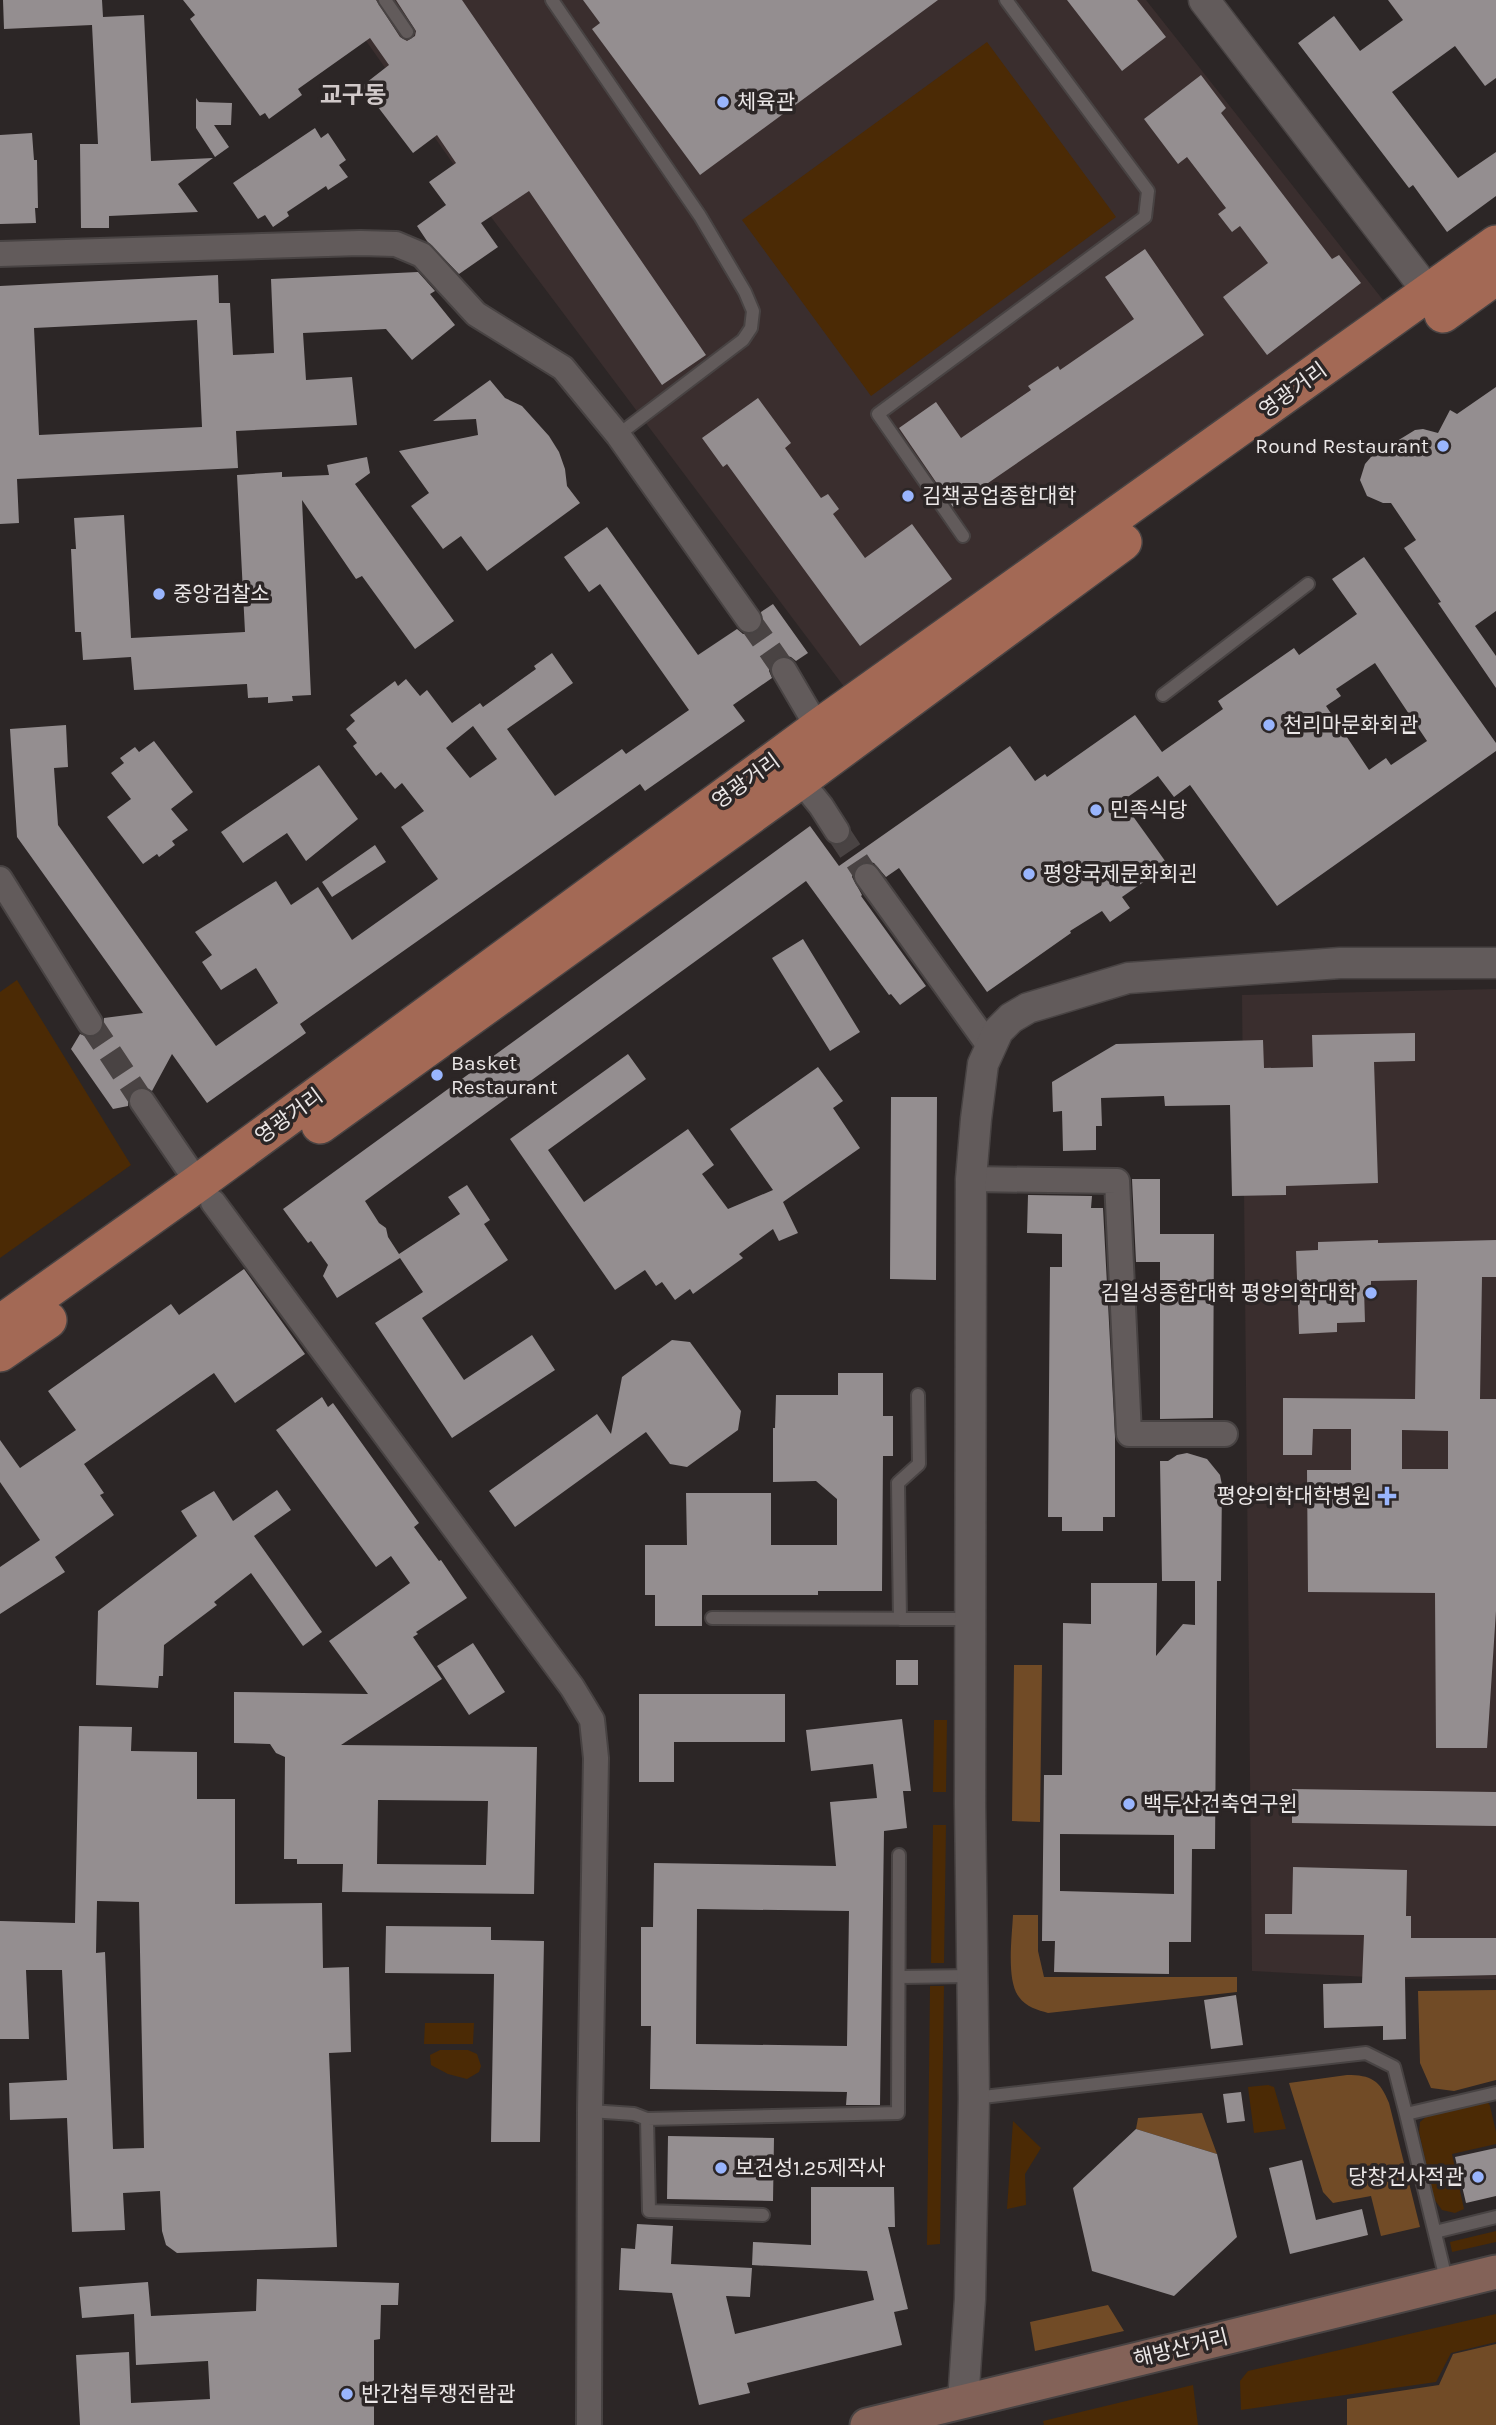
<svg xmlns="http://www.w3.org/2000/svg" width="1496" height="2425" font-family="Karla,'Noto Sans KR',sans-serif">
<rect width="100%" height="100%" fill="#2c2626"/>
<path fill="#3a2e2e" d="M337 0H1146L1383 300 848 692 491 217Z
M1496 989V1979H1408L1252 1971 1242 995Z"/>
<path fill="#4b2a05" d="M987 42 1116 217 871 396 742 220Z
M17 980 131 1165 0 1258V992Z
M934 1720H947L946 1792H933Z
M933 1825H946L944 1963H931Z
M930 1986H944L940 2244 927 2245Z
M425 2023H474L473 2044H424Z
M440 2050H468L477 2054 481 2066 479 2072 467 2079 448 2074 431 2065 430 2055Z
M1268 2085 1274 2087 1286 2129 1254 2133 1248 2087Z
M1484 2102H1488L1490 2106 1496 2132V2144L1452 2154 1464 2209 1455 2213 1442 2210 1434 2199 1419 2132 1420 2122 1426 2117Z
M1013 2121 1041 2148 1025 2174 1026 2205 1007 2209Z
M1496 2231V2242L1452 2252 1450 2242Z
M1496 2314V2342L1451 2353 1436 2382 1241 2410 1240 2381 1248 2371Z
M1193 2385 1198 2425H1044L1043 2421Z"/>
<path fill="#714b26" d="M1014 1665H1042L1040 1822 1012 1821Z
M1013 1915H1038V1951L1044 1977H1237V1992L1048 2013C1038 2010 1026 2007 1019 1997 1006 1980 1012 1937 1013 1915Z
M1496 1990V2080L1454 2091 1431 2088 1420 2063 1418 1991Z
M1347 2075C1371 2075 1380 2080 1389 2103L1420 2227 1381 2236 1371 2196 1333 2203 1323 2192 1289 2083Z
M1202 2113 1217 2154 1136 2129 1138 2118Z
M1108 2305 1124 2331 1035 2351 1030 2322Z
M1496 2344V2425H1347V2399L1439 2385 1453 2354Z"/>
<path fill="#948e90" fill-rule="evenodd" d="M3 0H102L103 17 144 15 151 161 213 158 178 184 198 212 109 216V228H81L80 144H98L92 25 4 29Z
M183 0H376L400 37 407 41 415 36 416 31 396 0H462L706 355 662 385 529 191 481 223 498 247 459 274 427 241 417 226 446 205 429 182 456 163 437 135 413 153 362 86 389 65 370 38 298 89 302 95 269 119 265 113 260 116 202 36 190 19 195 15Z
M583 0H938L700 175 592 29 600 23Z
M1067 0H1137L1166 37 1122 71Z
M1388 0H1496V78L1485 86 1455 46 1392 92 1458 178 1496 152V196L1447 232 1413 185 1409 188 1298 43 1334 16 1360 51 1403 20Z
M1201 75 1226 108 1221 113 1332 259 1339 255 1361 283 1267 355 1223 297 1268 263 1240 226 1232 232 1218 214 1226 208 1187 157 1178 164 1144 119Z
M196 98 199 102 232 103 231 125H214L229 147 215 157 196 128Z
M315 128 321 138 328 133 346 160 339 165 348 177 328 190 326 186 287 212 289 216 273 227 265 215 258 219 233 183Z
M32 133 34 160H37L38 208H35L36 223 0 224V135Z
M1145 249 1204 335 953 507 899 428 936 402 961 438 1031 390 1028 386 1058 366 1060 370 1134 319 1105 277Z
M418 272 435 291 430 294 455 325 412 360 386 329 303 333 306 380 352 377 357 425 236 431 238 468 17 479 19 523 0 524V286L218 275 219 303H230L233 355 274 353 271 279ZM197 320 202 427 39 435 34 328Z
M490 380 505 398 522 406 549 436 559 452 565 469 567 486 580 503 487 571 461 536 443 549 411 506 429 493 399 451 478 435 476 419 433 421Z
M1496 387V611L1475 626 1496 656V688L1438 603 1441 602 1404 548 1416 540 1391 503H1383L1367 496 1360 480 1365 464 1371 457 1415 430 1423 429 1438 433 1450 410 1457 414Z
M758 398 791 443 785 448 821 498 828 494 839 509 833 514 865 558 912 524 952 579 860 646 727 464 723 467 702 438Z
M367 457 370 473 355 484 454 621 415 649 362 576 356 579 302 500 311 695 292 696 293 701 268 703V697L248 698 247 684 134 690 131 657 83 660 81 632H75L71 549H76L74 518 124 515 131 638 245 632 237 475 282 472V477L329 475 327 465Z
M607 527 698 655 737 629 743 634 757 632 763 626 761 612 773 604 808 653 796 661 791 657 783 655 771 662 769 671 772 678 733 705 745 721 645 791 640 784 300 1024 306 1033 207 1103 172 1054 152 1091 142 1086 134 1088 128 1095V1106L113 1109 71 1049 80 1034 90 1038 98 1035 103 1029 104 1018 143 1013 17 837 10 729 66 725 68 767 54 768 58 825 216 1046 278 1003 256 968 221 990 202 962 212 955 195 932 276 881 291 905 318 887 352 940 438 879 401 827 424 811 402 783 395 789 381 772 376 776 353 746 357 743 346 729 355 721 350 715 395 681 398 686 406 679 420 696 427 690 452 723 480 703 483 707 536 669 534 666 552 653 573 683 507 729 555 796 622 749 626 754 689 710 600 584 589 592 564 557ZM473 726 497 759 470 778 446 748Z
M1364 557 1496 743V751L1277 906 1190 785 1174 797 1158 776 1122 801 1168 865 1122 897 1130 908 1110 922 1102 911 1070 931 1071 933 987 992 899 868 886 877 874 863 865 861 854 869 852 877 862 895 861 896 926 986 900 1005 891 994 889 995 806 881 365 1201 379 1223 386 1228 388 1237 399 1254 460 1214 448 1197 467 1185 490 1220 484 1224 508 1260 422 1318 464 1380 532 1335 555 1370 452 1438 375 1323 423 1292 400 1258 337 1298 323 1276 328 1265 311 1241 308 1243 283 1209 810 826 839 866 1010 746 1035 781 1045 774 1047 777 1135 715 1162 752 1223 709 1218 701 1294 648 1299 655 1357 614 1332 579ZM1375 663 1427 741 1391 765 1386 758 1369 770 1326 706 1341 696 1336 689Z
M154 741 193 792 171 809 188 830 172 841 175 845 159 857 157 854 143 864 107 817 131 799 111 773 124 763 120 758 135 747 139 752Z
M319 765 358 819 306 861 287 833 243 863 221 832Z
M375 845 386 862 332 897 322 882Z
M803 939 860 1032 830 1051 772 958Z
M1415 1033V1061L1374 1062 1378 1183 1286 1186V1195L1232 1196 1230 1105 1165 1106 1164 1096 1101 1098 1102 1126H1096V1150L1063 1151 1062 1111 1053 1112 1052 1082 1116 1044 1263 1040 1264 1068 1313 1067 1312 1035Z
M628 1054 646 1079 548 1150 584 1202 688 1129 714 1165 702 1174 728 1209 773 1190 730 1129 818 1067 843 1101 833 1108 860 1148 783 1202 798 1233 779 1241 773 1229 739 1254 743 1258 693 1294 690 1289 675 1300 662 1282 656 1286 645 1270 615 1290 510 1139Z
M891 1097H937L936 1280 890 1279Z
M1132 1179H1160V1234H1214L1213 1418 1160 1419V1262H1136Z
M1028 1195 1092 1196 1091 1208H1103L1115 1437V1517H1103V1531H1062V1517H1048L1050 1267H1062V1234L1027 1233Z
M1378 1240V1243L1496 1240V1277H1482L1480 1399H1496V1611L1487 1748H1436L1435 1593 1308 1592 1307 1470H1351V1429H1313L1312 1455H1283V1398L1415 1399 1417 1280 1371 1281V1289H1364L1365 1322 1337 1323V1332L1299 1334 1296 1251 1318 1250V1242ZM1402 1430 1448 1431V1469H1402Z
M244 1269 305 1354 235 1403 214 1373 84 1464 104 1493 100 1495 114 1515 55 1557 65 1572 0 1614V1567L40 1540 0 1482V1440L20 1468 76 1430 48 1391 171 1304 179 1315Z
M672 1340 690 1342 741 1411 738 1430 687 1467 670 1464 646 1432 515 1527 489 1491 597 1414 611 1434 622 1377Z
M838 1373H883V1416H893V1456H883L882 1591H818V1595H702V1626H655V1595H645V1545H687L686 1493H771V1545H837V1499L816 1481 773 1482V1428H775L776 1395H838Z
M322 1397 328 1407 333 1403 419 1523 414 1527 439 1561 441 1560 467 1598 416 1632 418 1634 413 1637 442 1679 341 1745 537 1747 534 1894 342 1892 343 1864H297V1859H284L285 1757 276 1753 270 1744 234 1743V1692L368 1694 329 1641 410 1583 391 1556 376 1567 276 1430ZM378 1800 488 1801 486 1865 377 1864Z
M1187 1453 1207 1459 1220 1475 1222 1485 1221 1581H1217L1215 1849H1192L1191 1942H1169V1974L1054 1972 1055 1941H1042L1044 1775H1062L1063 1623 1091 1624V1583H1157L1156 1656 1183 1624 1195 1625V1581H1162L1160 1461H1168L1177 1455ZM1060 1834 1174 1835V1894L1060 1891Z
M277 1490 291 1510 254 1536 322 1632 303 1646 251 1573 214 1602 217 1605 164 1645 163 1676H159L158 1688 96 1685 98 1611 197 1536 181 1511 214 1491 233 1521Z
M473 1643 505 1692 469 1715 437 1666Z
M896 1660H918V1685H896Z
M639 1694H785V1742H674V1782H639Z
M902 1719 911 1791H903L907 1828 884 1831 880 2105H846L847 2092 650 2089 651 2026H641V1927H653L654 1863 836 1866 830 1802 877 1798 873 1764 811 1771 806 1730ZM697 1909 849 1911 847 2046 696 2044Z
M79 1726 132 1727 131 1751 197 1752V1799H235V1904L322 1903 323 1968 349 1967 351 2052 329 2053 337 2247 177 2253 166 2245 162 2231 160 2191 123 2193 125 2230 72 2232 67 2118 10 2120 9 2083 67 2080 62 1970H26L29 2039H0V1921L75 1923ZM97 1901 139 1902 144 2148 113 2149 105 1952 96 1953Z
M1292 1789 1496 1792V1826L1292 1823Z
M1293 1867 1407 1870 1406 1916H1411V1938H1496V1975L1405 1977 1406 2039 1383 2040V2026L1324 2028 1323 1984 1362 1983 1364 1935 1265 1934V1914H1292Z
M386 1926 491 1927V1940L544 1941 540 2142H491L494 1974 385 1973Z
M1236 1995 1243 2045 1211 2049 1204 2000Z
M1241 2092 1245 2121 1227 2123 1223 2094Z
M1136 2129 1217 2154 1237 2237 1174 2296 1092 2271 1073 2188Z
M668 2136 774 2138 773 2201 667 2199Z
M1496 2148V2196L1466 2203 1455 2157Z
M1302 2160 1316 2220 1362 2209 1368 2235 1290 2254 1269 2168Z
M811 2187H894L895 2227H888L908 2309 894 2312 902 2345 747 2383 750 2393 699 2405 672 2293 619 2290 621 2248 635 2249 637 2224 673 2226 671 2264 752 2268 750 2297 726 2296 735 2334 874 2300 867 2271 752 2265 753 2242 811 2245Z
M257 2279 399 2283 398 2305H381L380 2339 374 2340V2425H80L76 2355 129 2352 131 2403 210 2399 208 2361 136 2365 134 2314 82 2318 79 2287 148 2282 151 2316 256 2311Z"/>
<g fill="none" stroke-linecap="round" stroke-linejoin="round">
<path stroke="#494343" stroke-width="24" stroke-dasharray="24 12" stroke-linecap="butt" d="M749 620 784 670
M837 831 867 876
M90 1023 142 1101"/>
<g stroke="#484343" stroke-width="16">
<path id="service" d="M385 0 407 32
M552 0 700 216 745 292 753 311 751 328 743 340 618 435
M963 536 878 414 1145 217 1148 191 1006 0
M1163 695 1308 584
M712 1618 970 1619
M900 1619 898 1483 919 1464 918 1395
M900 1977 972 1976
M974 2098 1366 2053 1394 2067 1406 2114 1496 2093
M590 2111 634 2114 647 2119
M1406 2114 1447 2283
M763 2215 649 2211 647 2119 898 2113 899 1855
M1435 2232 1496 2217"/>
</g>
<g stroke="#484343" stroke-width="28">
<path id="minor" d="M0 254 360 243 396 244 422 255 476 314 563 368 618 435 749 620
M784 670 818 728
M800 780 821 806 837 831
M867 876 990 1047
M0 879 90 1023
M142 1101 198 1183
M971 1179 1117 1181 1129 1434H1225
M213 1202 572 1687 592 1720 596 1758 590 2111 589 2425"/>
</g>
<g stroke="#484343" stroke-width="33">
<path id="tertiary" d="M1204 0 1442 310
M963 2402 970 2299 974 2098 970 1804 971 1179 976 1119 983 1064 998 1031 1011 1018 1028 1008 1128 978 1340 963H1496"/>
</g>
<g stroke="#484343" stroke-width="37">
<path id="secondary" d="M867 2425 1496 2272"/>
</g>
<g stroke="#484343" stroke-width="40">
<path id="primary" d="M1443 314 1496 276
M320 1125 800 780 1123 542
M0 1324 198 1183 818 728 1496 244
M0 1353 48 1320"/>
</g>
<use href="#service" stroke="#625b5b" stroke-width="12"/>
<use href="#minor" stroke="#625b5b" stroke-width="24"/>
<use href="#tertiary" stroke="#625b5b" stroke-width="30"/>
<use href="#secondary" stroke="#836258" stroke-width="33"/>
<use href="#primary" stroke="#a36955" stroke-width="37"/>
</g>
<g fill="#99b5fd" stroke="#2c2626" stroke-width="2.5">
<circle cx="723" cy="102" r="7"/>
<circle cx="1443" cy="446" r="7"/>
<circle cx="908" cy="496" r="7"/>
<circle cx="159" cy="594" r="7"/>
<circle cx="1269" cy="725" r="7"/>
<circle cx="1096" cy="810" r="7"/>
<circle cx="1029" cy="874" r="7"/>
<circle cx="437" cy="1075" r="7"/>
<circle cx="1371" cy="1293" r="7"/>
<path d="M1383.5 1485.5h7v7h7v7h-7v7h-7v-7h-7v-7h7z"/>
<circle cx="1129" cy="1804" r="7"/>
<circle cx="721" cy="2168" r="7"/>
<circle cx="1478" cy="2177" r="7"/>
<circle cx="347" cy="2394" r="7"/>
</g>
<g text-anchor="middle" stroke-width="7" stroke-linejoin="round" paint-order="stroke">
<g font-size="21" fill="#ebe7e7" stroke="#2c2626" text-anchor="start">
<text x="737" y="109">체육관</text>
<text x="1429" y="453" text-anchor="end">Round Restaurant</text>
<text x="922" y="503">김책공업종합대학</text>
<text x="173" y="601">중앙검찰소</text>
<text x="1283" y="732">천리마문화회관</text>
<text x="1110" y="817">민족식당</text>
<text x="1043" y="881">평양국제문화회괸</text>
<text x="451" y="1070">Basket<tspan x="451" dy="24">Restaurant</tspan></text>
<text x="1357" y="1300" text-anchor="end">김일성종합대학 평양의학대학</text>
<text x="1371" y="1503" text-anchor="end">평양의학대학병원</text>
<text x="1143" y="1811">백두산건축연구윈</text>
<text x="735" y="2175">보건성1.25제작사</text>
<text x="1464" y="2184" text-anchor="end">당창건사적관</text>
<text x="361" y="2401">반간첩투쟁전람관</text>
</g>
<g font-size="21" fill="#ebe7e7" stroke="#2c2626">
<text transform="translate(1293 390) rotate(-36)" y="7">영광거리</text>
<text transform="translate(746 781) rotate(-36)" y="7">영광거리</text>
<text transform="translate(289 1116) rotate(-36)" y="7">영광거리</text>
<text transform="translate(1181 2348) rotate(-14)" y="7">해방산거리</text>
</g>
<g font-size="24" font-weight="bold" fill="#d1c9c9" stroke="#2c2626">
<text x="353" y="103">교구동</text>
</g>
</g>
</svg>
